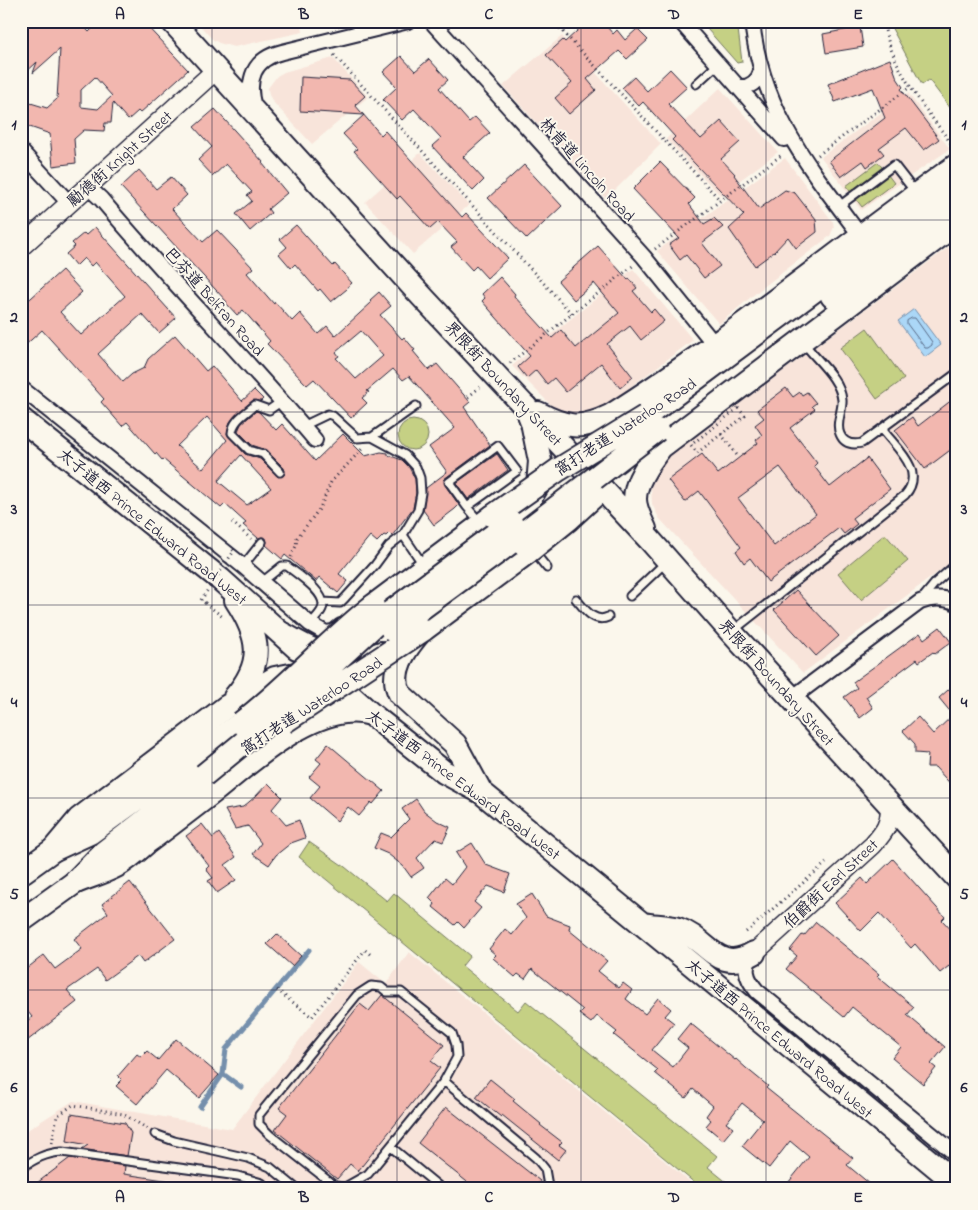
<svg xmlns="http://www.w3.org/2000/svg" width="978" height="1210" font-family="'Indie Flower','LXGW WenKai TC',sans-serif">
<rect width="100%" height="100%" fill="#fbf7ec"/>
<filter id="ink" filterUnits="userSpaceOnUse"><feTurbulence type="fractalNoise" baseFrequency=".02" numOctaves="2"/><feDisplacementMap in="SourceGraphic" scale="10" xChannelSelector="R" yChannelSelector="G"/><feConvolveMatrix kernelMatrix="1 2 1 2 8 2 1 2 1" color-interpolation-filters="sRGB"/></filter>
<g filter="url(#ink)">
<path fill="#f8e4da" d="M196 21H301L303 32 234 47 219 43 212 39Z
M562 36 661 144 606 199 503 86Z
M333 58 368 97 312 144 273 102 269 95 268 88 277 76 284 72Z
M720 88 778 152 720 195 666 139Z
M908 93 950 149 861 210 821 157Z
M420 153 469 205 413 254 365 202Z
M785 158 833 222 834 227 830 236 757 292 719 324 657 251Z
M957 241V574L949 564 803 673 659 518 652 504 651 488 655 473 664 460Z
M633 269 693 340 597 412 587 417 569 415 555 409 512 366Z
M409 952 699 1189H21V1134L73 1101 232 1129 359 962 386 984Z"/>
<path fill="#c5d084" stroke="#747960" d="M700 21H737L742 62 737 63Z
M888 21H957V105L951 109 929 80 922 85Z
M878 162 894 183 862 207 846 186Z
M867 328 904 379 877 399 840 348Z
M398 435a15 15 0 1 1 30 0a15 15 0 1 1-30 0Z
M885 534 908 561 861 600 838 573Z
M309 842 345 867 387 901 394 893 470 956 462 966 518 1011 526 1001 717 1156 708 1167 735 1189H702L299 857Z"/>
<path fill="#abd7f7" stroke="#748fac" d="M914 309 941 345 925 357 898 321Z"/>
<g fill="none" stroke-linecap="round" stroke-linejoin="round">
<path stroke="#596a86" stroke-width="1" d="M912 318H915L932 342V345L928 348H925L907 324V321Z"/>
<path stroke="#748fac" stroke-width="5" d="M223 1074 241 1087
M200 1107 223 1074 226 1049 309 950"/>
</g>
<path fill="#f2b7af" stroke="#22223b" fill-rule="evenodd" d="M21 21H79L89 32 100 21H142L188 70 140 113 138 111 128 120 113 103 111 123H105L104 131 84 130 74 139 76 163 53 166 50 134 21 124V109L24 101 47 108 57 99 60 49 33 73 37 62 21 77ZM95 77 112 96 98 109 81 107V90Z
M588 21H602L613 34 617 30 625 40 637 29 648 40 627 59 619 51 587 79 596 90 569 114 555 98 572 83 546 55 563 40 565 42Z
M860 27 863 47 826 53 823 34Z
M401 56 415 71 429 59 448 80 439 88 469 122 475 117 490 133 463 157 484 180 473 191 432 146 441 138 414 109 402 120 383 100 397 87 383 72Z
M890 59 897 78 903 87 901 89 939 139 924 150 906 128 879 148 884 154 867 167 863 161 841 177 829 161 885 118 873 88 835 102 828 84Z
M670 69 687 87 668 104 701 139 721 121 740 142 721 159 735 174 734 175 759 209 785 190 795 193 816 220 817 232 796 248 788 237 774 252 755 266 729 229 744 215 672 140 675 137 643 102 639 106 622 88 634 77 647 91Z
M301 77 350 80 365 96 355 105 381 135 385 131 462 217 466 213 508 258 487 278 476 266 472 270 451 247 457 242 438 222 430 229 400 196 397 199 354 151 357 149 343 134 364 115 300 111Z
M215 109 263 162 262 163 287 193 268 209 271 213 250 231 236 214 252 201 247 195 252 192 226 164 213 176 198 160 212 147 194 127Z
M660 162 695 198 689 204 704 224 714 218 723 227 702 243 720 266 704 278 686 255 680 260 669 245 679 238 633 189Z
M524 165 562 206 527 239 488 198Z
M139 170 156 189 171 177 187 195 172 209 203 242 217 230 253 268 247 273 274 304 275 302 292 321 300 313 318 334 327 326 335 336 371 303 370 300 379 292 391 306 380 315 402 339 404 337 415 350 413 351 429 370 437 364 470 402 464 407 490 445 444 479 445 485 459 505 455 509 434 525 423 510 426 488 447 472 429 447 455 428 409 376 403 380 393 369 367 391 369 392 362 398 367 403 351 418 314 379 307 385 267 344 270 341 243 310 237 315 226 303 227 302 121 187ZM361 331 383 356 356 379 336 358 339 356 336 352Z
M296 225 333 266 335 264 352 283 346 288 347 289 331 302 320 289 318 291 295 264 291 268 279 254 287 247 280 239Z
M95 227 176 318 159 333 142 314 98 354 123 382 132 374 144 368 148 359 175 335 206 371 212 366 242 401 254 390 263 399 261 401H252L237 414 230 422 227 434 245 454 260 459 278 477 284 475 285 471 284 468 266 450 252 445 238 431 241 424 256 411 259 412 276 430 282 424 315 461 343 434 365 456 381 452 388 453V455L402 460 409 467 415 479 416 493 413 508 392 536 389 533 386 536 384 535 377 542 370 536 339 574 348 581 338 593 319 577 316 581 285 555 282 559 266 545 267 542 266 538 262 537 258 538 243 525 246 523 225 504 221 508 163 459 162 460 156 453 155 454 127 422 122 426 101 402 104 399 42 330 21 349V307L62 270 82 292 60 312 81 335 125 296 95 262 91 266 84 258 76 266 66 254 75 246 72 243 84 233 86 235ZM207 417 227 440 203 469 177 446ZM241 455 271 488 247 505 218 481Z
M598 246 628 280 629 278 637 288 633 291 651 312 654 309 664 321 641 340 630 326 607 344 633 377 620 388 601 363 566 392 554 378 547 384 536 370 527 378 518 367 530 356 482 301 485 298 482 294 500 277 515 294 514 296 552 338 561 330 576 348 619 313 594 283 574 300 558 281Z
M786 388 793 397 800 392 802 395 807 392 816 403 812 406 815 409 790 428 817 463 814 466 830 487 867 458 890 489 852 518 857 524 844 534 839 528 768 582 750 558 744 563 736 551 741 547 699 491 685 502 668 480 702 454 718 474 758 443 756 440 762 435 755 425 764 418 757 410ZM780 467 816 514 774 546 738 498Z
M957 396V445L925 469 895 430 912 417 918 426Z
M497 454 508 470 468 499 456 483Z
M796 590 839 636 816 656 774 610Z
M940 627 951 642 935 654 933 652 919 662 917 659 866 697 873 708 860 718 844 697 857 688 853 682 920 633 924 639Z
M957 682V791L935 767H927L928 754 915 753V744L903 731 918 717 933 734 953 715 939 698Z
M328 744 384 791 373 804 371 802 359 816 348 807 337 821 310 798 320 786 309 777 321 763 316 759Z
M268 783 282 797 272 809 286 825 299 820 305 838 291 843 276 855 269 865 253 854 261 843 248 826 235 829 225 810 243 807 256 796Z
M416 799 424 811 437 821 450 827 443 842 435 839 417 858 424 868 411 877 403 866 388 854 374 848 381 833 391 837 409 819 402 809Z
M202 824 213 838 219 833 236 857 225 865 236 880 217 893 208 881 213 878 206 869 209 866 186 836Z
M472 843 486 865 510 874 504 892 488 886 474 902 481 908 464 928 458 922 455 925 433 907 435 904 429 898 445 878 452 884 465 867 456 853Z
M893 859 945 917 942 920 957 936V975L949 966 940 973 915 944 911 948 879 913 861 931 835 903 862 878 867 884Z
M130 882 175 939 143 963 138 956 105 980 97 969 67 990 77 1002 27 1041 21 1034V1026L32 1017 21 1003V973L44 955 55 969 82 949 74 939 108 913 102 904Z
M532 894 546 916 570 925 569 930 607 961 598 971 619 988 623 983 632 990 626 999 645 1014 658 998 671 1009 665 1016 674 1023 652 1050 673 1067 688 1048 677 1039 690 1023 735 1060 736 1059 746 1068 768 1086 766 1088 853 1158 847 1165 876 1189H795L788 1183 809 1157 790 1141 769 1168 742 1146 763 1120 742 1103 726 1123 733 1128 723 1140 706 1126 711 1120 706 1116 713 1106 693 1089 686 1098 655 1073 658 1070 614 1035 617 1032 597 1016 591 1023 579 1014 583 1010 532 969 525 979 518 974 515 977 493 958 496 955 489 949 505 929 512 935 526 918 516 904Z
M816 922 879 974 877 976 914 1007 907 1015 945 1047 931 1064 936 1068 923 1084 892 1058 901 1047 852 1007 844 1017 786 969 797 956 790 950 802 935 804 936Z
M277 934 301 956 292 966 267 944Z
M382 995 444 1045 431 1061 440 1068 358 1171 350 1164 337 1179 275 1130 287 1114 279 1108 360 1004 369 1011Z
M176 1039 219 1075 199 1098 166 1070 137 1104 116 1086 122 1080 118 1076 137 1054 141 1057 147 1051 158 1060Z
M490 1079 515 1099 513 1101 541 1124 540 1125 562 1142 559 1145 566 1150 558 1160 502 1115 501 1117 476 1097Z
M446 1107 540 1181 534 1189H476L418 1143Z
M71 1114 125 1123 131 1133 127 1156 82 1149 88 1145 67 1141Z
M70 1158 125 1166 124 1174 171 1181 170 1189H29Z"/>
<g fill="none" stroke-linecap="round" stroke-linejoin="round">
<g stroke="#22223b" stroke-width="11">
<path id="service" d="M696 84 718 64
M838 207 894 165 915 192
M804 343C816 360 840 378 842 400 843 411 835 423 840 434 844 444 853 445 862 443L957 373
M303 426 328 414 333 416 357 438 372 437 405 455 416 467 420 478 421 493 418 510 403 535 389 546 375 565 345 598 340 603 323 602
M372 437 416 406
M498 446 517 471 467 507 449 482Z
M280 472 263 454 249 450 232 433C233 420 245 414 255 405L269 410 282 401
M467 507 479 521
M403 535 422 563
M534 552 547 568
M243 566 262 542
M262 582 282 566H287C297 574 329 594 322 609 320 614 314 620 310 624
M630 596 666 562
M576 599C584 608 594 624 608 617
M921 600 936 582 952 568
M734 630 905 495C926 471 897 449 882 429
M371 986 381 987 387 992H401L452 1033 456 1045 457 1057 444 1081 368 1174 345 1187 335 1186 270 1135 259 1124V1115L357 995Z
M444 1081 536 1158 545 1169 548 1186 547 1189
M155 1134 174 1141 248 1158 270 1167 297 1189
M391 1147 442 1189
M21 1168C35 1159 45 1153 62 1152L238 1176 262 1183 267 1189"/>
</g>
<g stroke="#22223b" stroke-width="18">
<path id="minor" d="M431 21 644 257 715 345
M680 21 784 139
M752 21C761 110 809 167 860 235
M738 87C750 88 758 82 761 71
M254 107C246 80 253 59 282 52L408 21
M21 151 69 203
M88 187 101 199C170 281 246 358 315 440
M21 388 243 566 310 624 324 632 329 633 335 631 341 626
M792 698 920 602C933 597 944 597 957 603
M754 953C742 967 746 978 757 991L957 1155"/>
</g>
<g stroke="#22223b" stroke-width="21">
<path id="tertiary" d="M21 247 216 70
M754 953 873 845C885 831 890 825 890 806"/>
</g>
<g stroke="#22223b" stroke-width="26">
<path id="primary" d="M172 21 415 289 649 539 731 632 957 878
M538 413C566 428 581 430 610 416 730 340 841 248 957 165
M21 419 220 579 297 648
M645 529C641 520 635 509 635 499 635 481 650 461 661 447L957 223
M420 632C406 648 388 672 400 694L455 744 481 792
M325 673 371 714 444 772 481 792 690 963 957 1184
M235 697C265 662 260 637 236 600
M53 850 79 819 226 707 275 678 358 662 381 653
M74 883C87 877 103 873 116 866 127 860 137 851 146 843 169 826 191 809 213 792 251 762 318 698 371 714
M643 924C654 926 667 926 678 929 708 939 717 975 754 953"/>
</g>
<g stroke="#22223b" stroke-width="26">
<path id="trunk" d="M832 296 936 219 957 212
M646 416 957 184
M511 522 525 507 538 485 540 461 532 422 526 407
M373 606 493 516
M423 630 528 552
M283 634C301 644 317 655 338 654
M21 873 53 850 90 833 241 723
M21 921 74 883 104 852 204 775"/>
</g>
<path stroke="#22223b" stroke-width="3" stroke-dasharray="1 4" stroke-linecap="butt" d="M553 21 720 200
M883 21C892 70 925 108 954 147
M334 55 572 314
M818 155 910 87
M655 249 783 154
M510 363 634 265
M468 397 480 387
M738 408 745 416 697 453 691 445Z
M721 434 739 458
M232 522 251 539
M291 557 296 546 297 538 320 508 331 482 362 449
M205 603 224 618
M746 932 826 863
M277 990 312 1017 365 950 371 955
M52 1143 57 1116 73 1105 123 1114 148 1129"/>
<use href="#service" stroke="#fbf7ec" stroke-width="7"/>
<use href="#minor" stroke="#fbf7ec" stroke-width="14"/>
<use href="#tertiary" stroke="#fbf7ec" stroke-width="18"/>
<use href="#primary" stroke="#fbf7ec" stroke-width="22"/>
<use href="#trunk" stroke="#fbf7ec" stroke-width="22"/>
<g stroke="#22223b" stroke-width="26" stroke-linecap="butt">
<path id="trunk-bridge" d="M493 516 558 470 646 416
M528 552 569 519 594 496
M392 630 513 541 657 430
M284 722 423 630
M241 723C288 687 327 642 373 606
M204 775 281 712 380 620 511 522"/>
</g>
<path stroke="#22223b" stroke-width="3" stroke-dasharray="1 4" stroke-linecap="butt" d="M205 603 201 600 234 551 232 549"/>
<use href="#trunk-bridge" stroke="#fbf7ec" stroke-width="22"/>
</g>
</g>
<path fill="none" stroke="#22223b" stroke-width="1" stroke-opacity="0.55" d="M212 21V1189M397 21V1189M581 21V1189M766 21V1189M21 220H957M21 412H957M21 605H957M21 798H957M21 990H957"/>
<g text-anchor="middle" stroke-width="4" stroke-linejoin="round" paint-order="stroke">
<g font-size="16" fill="#22223b" stroke="#fbf7ec">
<text transform="translate(119 158) rotate(-42)" y="6">勵德街 Knight Street</text>
<text transform="translate(588 169) rotate(48)" y="6">林肯道 Lincoln Road</text>
<text transform="translate(215 301) rotate(48)" y="6">巴芬道 Belfran Road</text>
<text transform="translate(504 383) rotate(47)" y="6">界限街 Boundary Street</text>
<text transform="translate(625 426) rotate(-33)" y="6">窩打老道 Waterloo Road</text>
<text transform="translate(153 526) rotate(39)" y="6">太子道西 Prince Edward Road West</text>
<text transform="translate(777 682) rotate(48)" y="6">界限街 Boundary Street</text>
<text transform="translate(311 705) rotate(-33)" y="6">窩打老道 Waterloo Road</text>
<text transform="translate(464 784) rotate(37)" y="6">太子道西 Prince Edward Road West</text>
<text transform="translate(830 883) rotate(-43)" y="6">伯爵街 Earl Street</text>
<text transform="translate(780 1038) rotate(40)" y="6">太子道西 Prince Edward Road West</text>
</g>
</g>
<rect width="978" height="1210" fill="none" stroke="#fbf7ec" stroke-width="55"/>
<rect x="28" y="28" width="922" height="1154" fill="none" stroke="#22223b" stroke-width="2"/>
<g font-size="16" text-anchor="middle" font-weight="bold" fill="#22223b">
<text x="120" y="19">A</text>
<text x="304" y="19">B</text>
<text x="489" y="19">C</text>
<text x="674" y="19">D</text>
<text x="858" y="19">E</text>
<text x="14" y="129">1</text>
<text x="964" y="129">1</text>
<text x="14" y="322">2</text>
<text x="964" y="322">2</text>
<text x="14" y="514">3</text>
<text x="964" y="514">3</text>
<text x="14" y="707">4</text>
<text x="964" y="707">4</text>
<text x="14" y="899">5</text>
<text x="964" y="899">5</text>
<text x="14" y="1092">6</text>
<text x="964" y="1092">6</text>
<text x="120" y="1202">A</text>
<text x="304" y="1202">B</text>
<text x="489" y="1202">C</text>
<text x="674" y="1202">D</text>
<text x="858" y="1202">E</text>
</g>
</svg>
